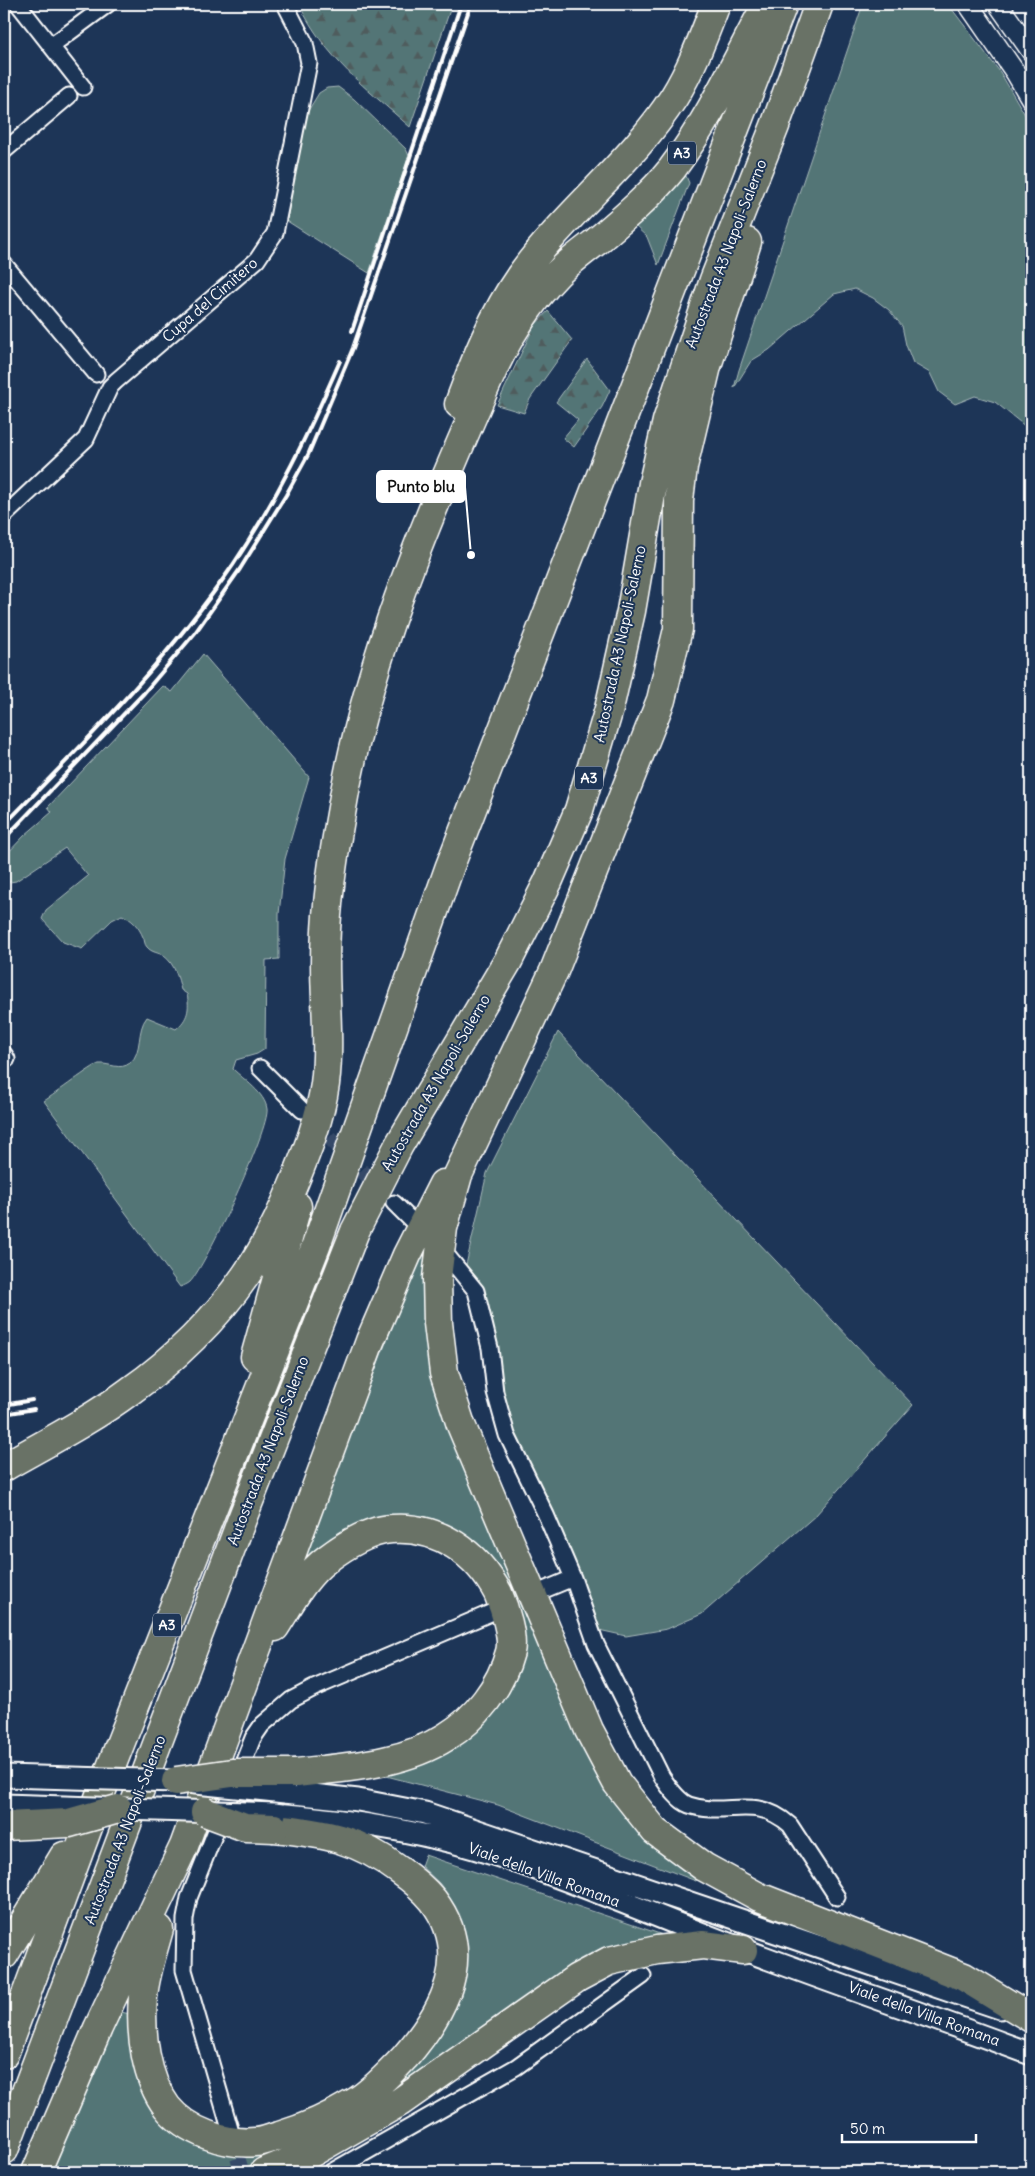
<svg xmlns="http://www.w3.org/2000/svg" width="1035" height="2176" font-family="Delius,sans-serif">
<defs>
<pattern id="forest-firs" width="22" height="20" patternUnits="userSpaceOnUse" patternTransform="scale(1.25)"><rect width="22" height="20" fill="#537576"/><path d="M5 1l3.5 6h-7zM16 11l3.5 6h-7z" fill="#4f5c5d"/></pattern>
</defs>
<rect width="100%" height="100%" fill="#1d3557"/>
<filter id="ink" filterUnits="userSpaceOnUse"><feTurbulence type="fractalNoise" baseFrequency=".02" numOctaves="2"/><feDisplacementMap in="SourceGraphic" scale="10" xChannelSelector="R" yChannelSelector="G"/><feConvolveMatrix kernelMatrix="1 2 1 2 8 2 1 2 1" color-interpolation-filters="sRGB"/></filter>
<g filter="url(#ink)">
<path fill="#537576" stroke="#a9baba" d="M863 4H948L1000 72 1031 125V431L995 402 975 396 955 404 939 392 930 373 913 363 906 345 902 326 889 310 873 298 855 289 834 294 769 350 751 361 734 388 739 370Z
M338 87 354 99 406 149 409 156 369 273 287 221 303 119 319 93 327 88Z
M686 176 689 183 658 265 647 237 635 226Z
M203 654 309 777 285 859 279 914V959L266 960 265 1049 257 1054 236 1060 233 1069C244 1080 265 1093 267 1109 270 1128 205 1267 190 1282 188 1284 183 1286 180 1287L44 1101C54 1095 93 1065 99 1064 110 1063 120 1071 130 1063 143 1052 136 1030 147 1017L176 1029C188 1019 190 1009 187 994L181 990C178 978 175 964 164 956 158 952 152 953 147 947 144 944 145 940 143 937 139 927 132 919 122 915L112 920 82 949 63 942 42 919 46 910 88 876 65 848 16 881 4 883V857L25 835 52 812 48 807 163 686 172 692Z
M558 1032 913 1405 816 1515 702 1614 667 1629 626 1636 599 1630 508 1426 499 1355 480 1283 466 1265 487 1173Z
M431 1252 430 1320 586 1739 699 1875 696 1881 498 1805 371 1772 474 1727 516 1612 511 1586 495 1562 467 1538 404 1521 303 1567 318 1519 420 1254Z
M425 1855 663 1935V1940L278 2159 244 2172H42L121 2012 134 2015 145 2085 237 2151 370 2099 465 1963V1934L455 1907 440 1884 421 1866Z"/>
<path fill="url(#forest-firs)" stroke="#a9baba" d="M299 4H452L410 127C366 88 325 58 299 4Z
M548 311 572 340 530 399 524 413 497 405 534 326Z
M587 359 610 390 602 407 574 447 563 438 578 420 556 402Z"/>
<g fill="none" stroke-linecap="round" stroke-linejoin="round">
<path stroke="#344968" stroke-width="15" stroke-dasharray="15 8" stroke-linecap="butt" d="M313 1121 381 1190
M231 2136 242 2172"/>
<g stroke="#fff" stroke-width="19">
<path id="minor" d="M18 4 83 87
M51 46 108 4
M4 151 69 96
M4 264 96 374
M4 516 86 439 110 387 116 381 257 260 275 233 309 63 305 43 285 4
M4 1054 7 1059
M260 1068 302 1110
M394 1203 412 1221
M449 1258 476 1291 490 1348 495 1392 507 1435 546 1515 573 1578 596 1644 662 1777C669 1787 678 1801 689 1805 727 1818 754 1793 790 1825L837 1897
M544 1590 573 1578
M230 2129 184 1970 185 1919 189 1898 253 1738 262 1725 291 1700 314 1688 495 1611
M331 2172 516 2067 643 1976"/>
</g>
<g stroke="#fff" stroke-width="22">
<path id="tertiary" d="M968 4 1015 72 1031 99
M998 4 1031 51"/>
</g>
<g stroke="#fff" stroke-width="25">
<path id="secondary" d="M285 1792 358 1800 425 1813 1000 2008
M275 1814C351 1820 426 1831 499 1856 581 1883 661 1919 742 1949 838 1985 935 2018 1031 2054"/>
</g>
<g stroke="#fff" stroke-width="31">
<path id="motorway" d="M747 242 707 366 683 467 679 500 678 629 661 700 554 971 458 1175 443 1228 437 1278 438 1323 444 1373 461 1425 589 1730 617 1783 655 1831 704 1867 759 1897 964 1977 1031 2018
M459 404C476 358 493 315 521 275 567 211 632 163 674 97 692 68 704 35 716 4
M255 1357 297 1206
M4 1467C46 1443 91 1420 130 1391 174 1360 216 1319 246 1275 266 1247 281 1215 294 1183 307 1151 320 1119 325 1084 330 1044 325 1003 325 963 325 917 331 870 339 825 364 667 423 527 487 383 504 343 527 305 557 274 569 262 584 251 597 241 623 219 651 195 672 169 710 119 737 59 767 4
M275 1627C290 1604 304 1576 327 1559 344 1546 370 1530 392 1529 439 1526 477 1553 498 1593 504 1607 514 1637 510 1652 501 1686 476 1719 446 1737 402 1765 346 1767 296 1773
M159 1929C153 1951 145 1974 143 1997 140 2032 145 2078 167 2107 186 2131 225 2145 255 2142 263 2142 271 2138 279 2136 306 2128 332 2116 357 2101 374 2090 391 2072 405 2057 445 2011 475 1955 433 1900 423 1888 412 1879 399 1870 358 1839 325 1833 274 1828
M4 1955 64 1856
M4 2054 100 1795 316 1246 450 866 783 4
M4 2150 242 1519 355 1231 399 1145 508 961 548 882 579 810 609 709 631 611 653 483 667 421 714 280 775 126 819 4
M36 2172 98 2028 184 1846 370 1341 407 1255 443 1184
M264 2172 311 2153 400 2102 577 1978 609 1961 657 1950 703 1945 743 1950"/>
</g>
<use href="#minor" stroke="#1d3557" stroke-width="15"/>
<use href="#tertiary" stroke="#1d3557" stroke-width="19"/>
<use href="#secondary" stroke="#1d3557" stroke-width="21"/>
<use href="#motorway" stroke="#697266" stroke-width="28"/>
<path stroke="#fff" stroke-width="4" d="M352 331 461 4
M4 825C85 742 167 661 233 565 276 501 309 432 340 361
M4 839 144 693 195 633 240 569 286 495 308 455 353 348 471 4
M4 1405 32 1400
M4 1414 34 1409"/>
<g stroke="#fff" stroke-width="25" stroke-linecap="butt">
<path id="secondary-bridge" d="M4 1776 176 1781 285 1792
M4 1805 275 1814"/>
</g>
<g stroke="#fff" stroke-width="31" stroke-linecap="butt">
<path id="motorway-bridge" d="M176 1781 232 1773H296
M205 1812 245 1827 274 1828
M4 1826 69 1823 118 1809"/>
</g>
<use href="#secondary-bridge" stroke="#1d3557" stroke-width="21"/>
<use href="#motorway-bridge" stroke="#697266" stroke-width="28"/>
</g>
</g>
<g text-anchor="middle" stroke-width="4" stroke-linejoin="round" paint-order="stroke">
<g fill="#1d3557" stroke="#bbc2cd" stroke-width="1">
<rect x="668" y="141.5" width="28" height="23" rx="4"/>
<rect x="575" y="766.5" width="28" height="23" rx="4"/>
<rect x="153" y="1613.5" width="28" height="23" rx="4"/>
</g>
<g font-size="14" font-weight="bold" fill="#fff">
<text x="682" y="158">A3</text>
<text x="589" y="783">A3</text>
<text x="167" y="1630">A3</text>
</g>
<g font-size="15" fill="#fff" stroke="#1d3557">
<text transform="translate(726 254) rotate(-69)" y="5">Autostrada A3 Napoli-Salerno</text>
<text transform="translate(210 300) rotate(-41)" y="5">Cupa del Cimitero</text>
<text transform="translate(620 644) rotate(-78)" y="5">Autostrada A3 Napoli-Salerno</text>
<text transform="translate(436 1083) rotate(-60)" y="5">Autostrada A3 Napoli-Salerno</text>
<text transform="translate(268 1451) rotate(-69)" y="5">Autostrada A3 Napoli-Salerno</text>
<text transform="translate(125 1830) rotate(-69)" y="5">Autostrada A3 Napoli-Salerno</text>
<text transform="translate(544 1875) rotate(20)" y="5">Viale della Villa Romana</text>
<text transform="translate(924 2014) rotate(20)" y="5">Viale della Villa Romana</text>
</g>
</g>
<path fill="none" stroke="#fff" stroke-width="2" d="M471 555L465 487"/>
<circle fill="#fff" stroke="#1d3557" stroke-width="2" cx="471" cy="555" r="5"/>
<rect fill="#fff" stroke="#fff" stroke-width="2" x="377" y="471" width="88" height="31" rx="5"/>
<g font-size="16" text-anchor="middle" font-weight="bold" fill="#111">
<text x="421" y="492">Punto blu</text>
</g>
<rect width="1035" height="2176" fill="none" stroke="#1d3557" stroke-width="20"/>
<rect x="10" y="10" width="1015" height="2156" fill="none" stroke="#fff" stroke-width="2" filter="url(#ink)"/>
<path d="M842 2134v8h134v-8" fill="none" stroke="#ffffff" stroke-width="2.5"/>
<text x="850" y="2134" font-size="15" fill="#ffffff" stroke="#1d3557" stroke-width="4" paint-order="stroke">50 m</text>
</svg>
